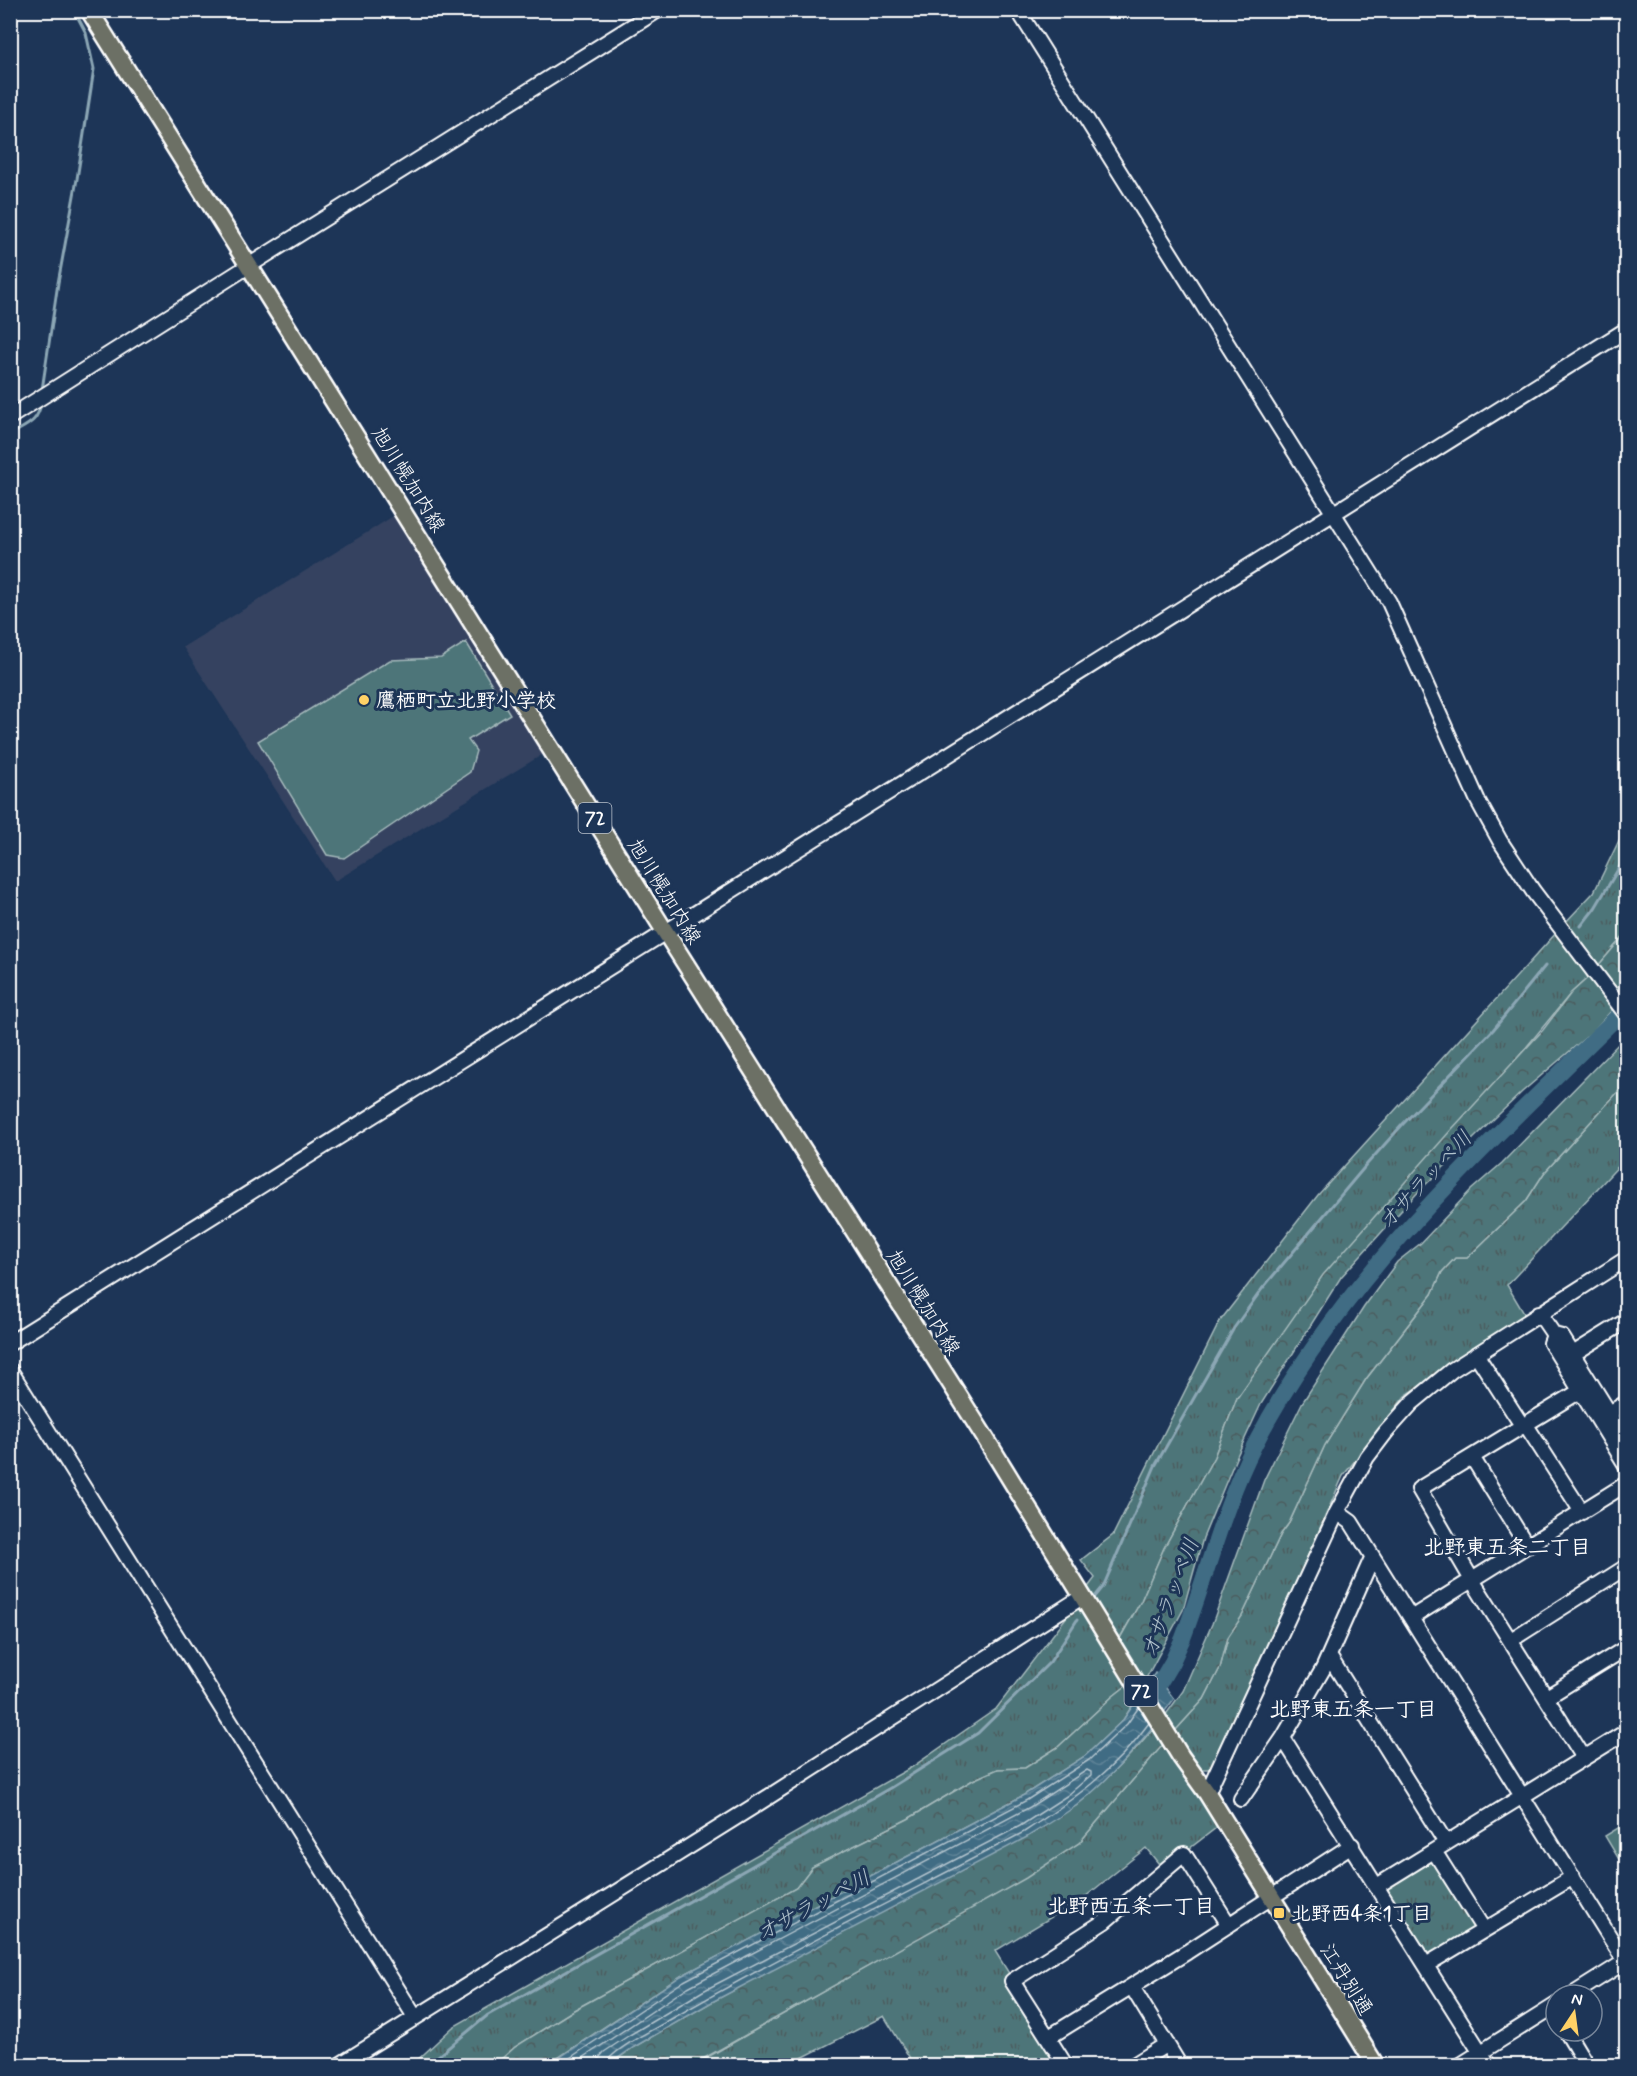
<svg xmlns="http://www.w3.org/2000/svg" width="1637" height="2076" font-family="Mynerve,'Klee One',sans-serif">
<defs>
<pattern id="grass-tufts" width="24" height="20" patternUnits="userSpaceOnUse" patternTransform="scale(1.5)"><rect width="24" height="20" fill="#4d7579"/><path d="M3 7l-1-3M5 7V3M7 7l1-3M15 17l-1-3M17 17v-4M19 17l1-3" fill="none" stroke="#4c5c5e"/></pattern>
<pattern id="forest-crowns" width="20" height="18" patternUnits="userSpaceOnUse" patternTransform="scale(1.5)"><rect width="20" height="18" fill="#4d7579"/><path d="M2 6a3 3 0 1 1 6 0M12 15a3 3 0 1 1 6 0" fill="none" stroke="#4c5c5e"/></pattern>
<pattern id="water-waves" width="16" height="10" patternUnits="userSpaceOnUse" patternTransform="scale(1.5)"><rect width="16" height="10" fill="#406c84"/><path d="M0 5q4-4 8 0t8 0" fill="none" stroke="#5d8296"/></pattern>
</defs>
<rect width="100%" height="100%" fill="#1d3557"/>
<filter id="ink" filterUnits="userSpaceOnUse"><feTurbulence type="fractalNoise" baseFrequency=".0167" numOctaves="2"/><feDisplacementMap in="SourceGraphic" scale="12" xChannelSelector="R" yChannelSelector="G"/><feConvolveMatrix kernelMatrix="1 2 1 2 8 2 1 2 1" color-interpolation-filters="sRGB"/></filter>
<g filter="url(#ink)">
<path fill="#344260" d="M395 515 545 753 335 881 183 647Z"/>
<path fill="url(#grass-tufts)" stroke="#a6babc" stroke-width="1.5" d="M1626 826V933L1597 967 1563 925 1594 892Z
M1558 931 1591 975 1571 993 1237 1398 1214 1457 1164 1548 1141 1601 1118 1641 1085 1591 1095 1578 1081 1560 1113 1535 1220 1321 1318 1195Z
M1626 1083V1158L1507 1285 1525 1315 1405 1396 1343 1476 1214 1769H1198L1174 1732 1204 1699 1220 1668 1228 1637 1242 1616 1281 1534 1289 1523 1325 1445 1366 1379 1432 1294 1442 1272 1455 1258H1467L1526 1201 1544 1173Z
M1081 1598 1131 1682 1112 1697 1058 1747 1025 1768 998 1769 973 1780 908 1819 812 1867 796 1888 574 2010 515 2047 494 2065 411 2066 453 2027 912 1767 996 1709Z
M1166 1741 1221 1824 1163 1869 1146 1848 1085 1897 995 1951 1066 2065H914L884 2016 788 2065 692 2066 898 1949 1079 1843Z
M1623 1825 1626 1830V1871L1605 1836Z
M1434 1856 1478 1930 1429 1959 1385 1885Z"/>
<path fill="url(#forest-crowns)" stroke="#a6babc" stroke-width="1.5" d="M1626 933V992L1621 999 1597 967Z
M1591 975 1613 1009 1592 1032 1522 1092 1420 1190 1341 1277 1261 1404 1236 1458 1203 1538 1183 1610 1144 1682 1118 1642 1141 1601 1164 1548 1214 1457 1237 1398 1323 1275 1451 1130 1543 1030 1571 993Z
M1626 1036V1083L1544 1173 1526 1201 1467 1258H1455L1442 1272 1432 1294 1366 1379 1325 1445 1289 1523 1281 1534 1242 1616 1228 1637 1220 1668 1204 1699 1174 1732 1164 1717 1183 1691 1212 1624 1264 1480 1302 1403 1364 1307 1397 1262 1421 1243 1471 1190 1502 1163Z
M1131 1682 1139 1695 1123 1720 1085 1756 1024 1795 681 1976 547 2065 494 2066 515 2047 574 2010 796 1888 812 1867 908 1819 973 1780 998 1769 1025 1768 1058 1747 1112 1697Z
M1156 1724 1166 1741 1079 1843 1026 1878 692 2065 608 2066 634 2047 710 2003 1076 1806C1105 1781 1133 1755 1156 1724Z"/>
<path fill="#4d7579" stroke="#a6babc" stroke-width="1.5" d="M466 642 510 714 468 740 476 751 470 772 344 858 327 855 258 741 390 660 441 658Z"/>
<path fill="url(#water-waves)" stroke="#8ca7b5" stroke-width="1.5" d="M1155 1673 1174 1699C1145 1738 1115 1775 1077 1805 1061 1817 1043 1827 1027 1837L710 2003 634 2047 608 2065 547 2066 681 1976 1024 1795 1085 1756 1123 1720Z"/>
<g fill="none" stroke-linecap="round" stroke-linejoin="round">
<path stroke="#b3c4ce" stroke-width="1.5" d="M558 2066 684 1981 1027 1800 1089 1760 1127 1724 1139 1707
M571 2066 688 1987 1030 1807 1087 1770 1091 1772V1775L1068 1795 1020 1826 703 1991 628 2036 604 2052 599 2058 598 2066
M605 2066C607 2052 654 2029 666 2022 783 1954 904 1895 1024 1832 1073 1800 1114 1771 1149 1723"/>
<path stroke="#8ca7b5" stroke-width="3" d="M42 390 58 283 77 179 94 69 86 33 74 10
M10 435C26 425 38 423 41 403
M1581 926 1595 908 1626 856
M1094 1598 1103 1587 1155 1466 1234 1328 1262 1289 1368 1163 1403 1124 1493 1030 1545 966
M426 2066 488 2015 890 1788 978 1733 1050 1662 1077 1620"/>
<path stroke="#406c84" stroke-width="16" d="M1149 1701 1172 1662 1183 1638C1207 1575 1223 1507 1254 1446 1343 1273 1490 1143 1626 1008"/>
<g stroke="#fff" stroke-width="18">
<path id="minor" d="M1018 10 1389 602 1478 801 1500 841 1533 891 1626 1014
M10 417 250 265 658 10
M1539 1313 1554 1335 1551 1343 1626 1465
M1554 1335 1562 1337 1626 1440
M10 1343 1626 330
M1476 1354 1523 1427
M1573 1354 1626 1321
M10 1370 415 2017
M1580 1391 1419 1489 1472 1580 1584 1758
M1603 1417 1626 1403
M1526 1425 1582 1512
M1472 1457 1527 1546
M1337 1512 1351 1522 1626 1963
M1411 1618 1626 1484
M1511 1640 1626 1567
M1329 1656 1446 1843
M1547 1697 1626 1648
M1283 1738 1489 2066
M1207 1793 1337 1512 1367 1457 1386 1432 1412 1403 1452 1370 1626 1259
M1241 1799 1283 1738 1323 1669 1372 1558
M1434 1851 1484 1930
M1377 1886 1626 1732
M1426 1965 1573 1877
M1132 1987 1180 2066
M1572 1995 1626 1961
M1566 2031 1587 2066
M1049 2037 1187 1952 1352 1845
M338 2066 751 1808 1082 1597
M1066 2066 1012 1981 1105 1921 1184 1854 1229 1925
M1132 2066 1167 2044
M1459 2066 1556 2005"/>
</g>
<g stroke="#fff" stroke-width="21">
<path id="major" d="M89 10 666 933 984 1436 1181 1757 1207 1793 1376 2066"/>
</g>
<use href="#minor" stroke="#1d3557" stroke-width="14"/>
<use href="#major" stroke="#6c7065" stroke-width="16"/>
</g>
</g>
<g fill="#ffd166" stroke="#1d3557" stroke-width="2">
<circle cx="364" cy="700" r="6"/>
<rect x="1273" y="1907" width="12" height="12" rx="3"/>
</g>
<g text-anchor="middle" stroke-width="6" stroke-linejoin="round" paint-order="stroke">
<g fill="#1d3557" stroke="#bbc2cd" stroke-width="1.5">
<rect x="578.5" y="803" width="33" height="30" rx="4.5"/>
<rect x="1124.5" y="1676" width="33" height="30" rx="4.5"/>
</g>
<g font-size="18" font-weight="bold" fill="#fff">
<text x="595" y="824">72</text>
<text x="1141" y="1697">72</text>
</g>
<g font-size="20" fill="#fff" stroke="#1d3557">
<text transform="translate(409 479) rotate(58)" y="7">旭川幌加内線</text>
<text transform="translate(665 891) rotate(58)" y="7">旭川幌加内線</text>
<text transform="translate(924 1302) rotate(58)" y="7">旭川幌加内線</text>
<text transform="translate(1347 1979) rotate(58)" y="7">江丹別通</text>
</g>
<g font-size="20" font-weight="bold" fill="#fff" stroke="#1d3557" text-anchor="start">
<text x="376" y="707">鷹栖町立北野小学校</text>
<text x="1291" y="1920">北野西4条1丁目</text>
</g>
<g font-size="21" font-style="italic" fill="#b3c4ce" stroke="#1d3557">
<text transform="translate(1425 1180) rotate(-47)" y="7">オサラッペ川</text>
<text transform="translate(1170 1598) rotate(-69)" y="7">オサラッペ川</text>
<text transform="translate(813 1905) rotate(-28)" y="7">オサラッペ川</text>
</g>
<g font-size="21" font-weight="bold" fill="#fff" stroke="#1d3557">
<text x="1507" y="1554">北野東五条二丁目</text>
<text x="1353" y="1716">北野東五条一丁目</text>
<text x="1131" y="1913">北野西五条一丁目</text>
</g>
</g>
<rect width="1637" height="2076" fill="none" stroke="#1d3557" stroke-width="36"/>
<rect x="18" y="18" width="1601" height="2040" fill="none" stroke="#fff" stroke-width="2" filter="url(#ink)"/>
<g transform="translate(1574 2013) rotate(13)"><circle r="28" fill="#1d3557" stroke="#77869a" stroke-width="1.5"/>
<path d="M0-4.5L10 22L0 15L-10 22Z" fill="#ffd166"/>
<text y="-9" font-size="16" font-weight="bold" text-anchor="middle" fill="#ffffff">N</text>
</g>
</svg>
